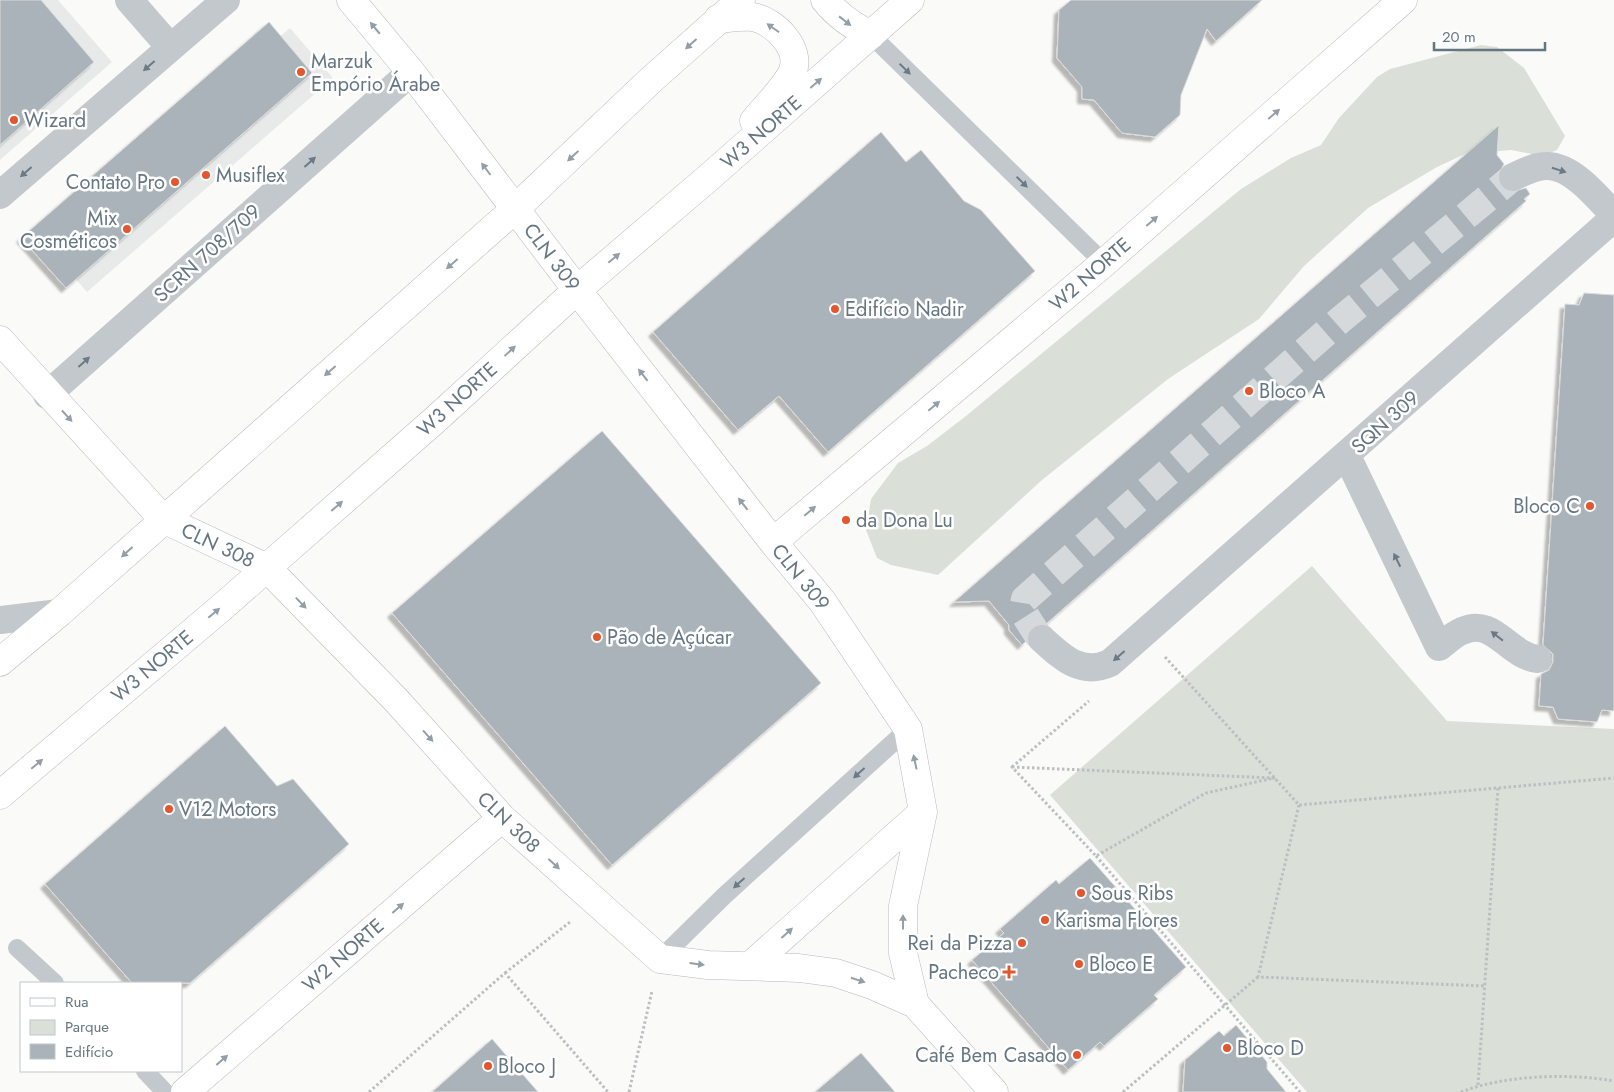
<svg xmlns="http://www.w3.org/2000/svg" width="1614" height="1092" font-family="Jost,sans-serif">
<defs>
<filter id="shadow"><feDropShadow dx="-4.5" dy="4.5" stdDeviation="1" flood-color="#0004"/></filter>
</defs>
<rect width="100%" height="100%" fill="#fafaf8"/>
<path fill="#e8e9e9" d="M0 0H58L112 62 0 160Z
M290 28 333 78 87 292 43 241Z"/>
<path fill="#dadfd7" d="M1481 45 1497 47 1524 68 1565 136 1557 150 1542 156 1511 150 1465 154 1437 167 1368 208 1304 266 1259 319 1168 379 1042 480 938 575 891 565 877 558 866 530 871 499 898 463 927 446 966 416 1241 189 1291 158 1321 145 1339 118 1377 77 1390 69Z
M1312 566 1447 721 1614 729V1092H1307L1050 795Z"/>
<path fill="#aab3b9" stroke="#dcdcda" filter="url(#shadow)" d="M0 0H41L94 62 0 145Z
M1071 0H1262L1216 41 1207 29 1181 95 1180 115 1155 137 1122 133 1094 100 1082 99V87L1057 58 1059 10Z
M269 22 312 73 66 288 21 238Z
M1499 125 1497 155 1504 164 1498 175 1499 183 1504 189 1511 192 1526 188 1530 194 1524 199 1526 201 1046 624H1038L1031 628 1027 640 1022 645 1009 630V625L989 601 954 602Z
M881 132 906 162 921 150 964 201 981 210 1035 271 828 452 779 396 738 430 653 332Z
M1584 293 1614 295V711L1602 710 1597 722 1558 719 1553 707 1539 706 1541 674 1549 670 1553 662V654L1543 645 1565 304 1579 305Z
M602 431 821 683 612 865 392 613Z
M225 726 277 786 293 779 349 844 190 983H132L45 884Z
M1090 858 1186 967 1154 995 1158 999 1121 1031 1104 1046 1100 1042 1068 1070 972 960 1004 933 1000 929 1056 880 1059 884Z
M1236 1025 1267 1062V1069L1286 1092H1183L1185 1060 1219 1031 1224 1036Z
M492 1039 538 1092H432Z
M861 1053 895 1092H815Z"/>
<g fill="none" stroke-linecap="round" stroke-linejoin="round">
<path stroke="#d5d9db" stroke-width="28" stroke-dasharray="28 14" stroke-linecap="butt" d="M1042 639 1037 634 1023 612 1025 599 1339 321 1513 177"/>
<g stroke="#b3babf" stroke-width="29">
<path id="secondary" d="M351 0 411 72 577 290 773 542 822 601 908 729 923 812 903 906V953L915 1004
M0 340 163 519 267 568 396 700 502 818 660 959 708 965 799 968 836 973 872 985 915 1004 994 1092
M773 542 1104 263 1403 0
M750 966 923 812
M185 1092 502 818"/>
</g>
<g stroke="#b5babe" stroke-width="29">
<path id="primary" d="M825 0C838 16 852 26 871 35
M718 19C729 18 742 16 753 17 775 21 803 50 792 73 786 86 764 109 754 121
M0 662 59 613 516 208 652 79 741 0
M0 795 221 608 436 419 577 290 707 179 910 0"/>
</g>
<path stroke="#bbbfc2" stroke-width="3" stroke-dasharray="2.5 2.5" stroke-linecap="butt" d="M1165 657 1299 805 1614 778
M1012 767 1274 778 1206 793 1096 856Z
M1012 767 1089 701
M1299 805 1258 977 1485 986
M1096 856 1300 1092
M505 973 570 922
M1478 1085 1498 788
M369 1092 505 973 608 1092
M629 1092 652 991
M1123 1092 1258 977
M1461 1092C1505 1075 1568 1073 1614 1081"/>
<path stroke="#c3c8cc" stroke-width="18" d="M871 35 1104 263
M17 948 55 983
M660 959 724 896 908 729
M145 1071 165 1092"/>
<path stroke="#c3c8cc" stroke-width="28" d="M129 0 170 47
M1513 177C1522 173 1535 166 1546 166 1572 165 1598 198 1614 215
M0 195 226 0
M47 395 411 72
M1347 456 1439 647C1446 642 1454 634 1462 631 1494 616 1508 656 1538 659
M0 620 59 613
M1042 639C1063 658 1081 676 1110 663L1614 218"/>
<use href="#secondary" stroke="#fff" stroke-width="28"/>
<use href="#primary" stroke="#fff" stroke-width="28"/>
</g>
<defs><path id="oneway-solid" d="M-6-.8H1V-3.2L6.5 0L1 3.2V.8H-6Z" transform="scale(1.25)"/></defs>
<g fill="#939fa8">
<use href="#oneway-solid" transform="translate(845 21) rotate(38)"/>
<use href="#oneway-solid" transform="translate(375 28) rotate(-130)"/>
<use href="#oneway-solid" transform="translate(773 28) rotate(-145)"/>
<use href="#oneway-solid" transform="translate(691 44) rotate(138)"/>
<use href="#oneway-solid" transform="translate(816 83) rotate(-41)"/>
<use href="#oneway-solid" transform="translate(1274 114) rotate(-41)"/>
<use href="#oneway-solid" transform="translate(573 156) rotate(137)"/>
<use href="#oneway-solid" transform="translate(486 169) rotate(-127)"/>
<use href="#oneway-solid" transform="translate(1152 221) rotate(-41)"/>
<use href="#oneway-solid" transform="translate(614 258) rotate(-40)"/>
<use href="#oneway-solid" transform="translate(452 264) rotate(139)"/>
<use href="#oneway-solid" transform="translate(510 351) rotate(-43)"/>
<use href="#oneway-solid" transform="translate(330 371) rotate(139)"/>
<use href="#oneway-solid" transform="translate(643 375) rotate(-128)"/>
<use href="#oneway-solid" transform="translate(934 406) rotate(-40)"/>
<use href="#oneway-solid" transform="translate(67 416) rotate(47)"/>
<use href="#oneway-solid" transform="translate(743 504) rotate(-128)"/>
<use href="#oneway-solid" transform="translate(337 506) rotate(-41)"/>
<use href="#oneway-solid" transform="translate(810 511) rotate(-40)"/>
<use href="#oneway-solid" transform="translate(127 552) rotate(138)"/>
<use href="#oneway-solid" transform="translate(301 603) rotate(46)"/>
<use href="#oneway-solid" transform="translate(214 613) rotate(-40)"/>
<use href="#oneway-solid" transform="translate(428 736) rotate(48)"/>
<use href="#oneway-solid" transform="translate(915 762) rotate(-102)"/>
<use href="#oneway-solid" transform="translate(37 764) rotate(-40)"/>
<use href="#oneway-solid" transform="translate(554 864) rotate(42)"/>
<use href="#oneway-solid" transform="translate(398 908) rotate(-41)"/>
<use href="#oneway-solid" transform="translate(903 922) rotate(-90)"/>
<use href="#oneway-solid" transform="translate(787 933) rotate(-42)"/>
<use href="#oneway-solid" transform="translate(697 964) rotate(7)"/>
<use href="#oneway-solid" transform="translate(858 980) rotate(18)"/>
<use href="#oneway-solid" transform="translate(222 1060) rotate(-41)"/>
</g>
<g fill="#6a7a87">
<use href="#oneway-solid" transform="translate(149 66) rotate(139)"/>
<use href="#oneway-solid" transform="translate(905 69) rotate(44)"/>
<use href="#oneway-solid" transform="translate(310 162) rotate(-42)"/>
<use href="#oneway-solid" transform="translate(1559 170) rotate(18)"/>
<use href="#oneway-solid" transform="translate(26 172) rotate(139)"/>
<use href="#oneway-solid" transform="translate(1022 182) rotate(44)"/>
<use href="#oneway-solid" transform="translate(84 362) rotate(-42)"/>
<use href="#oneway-solid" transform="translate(1397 560) rotate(-116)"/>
<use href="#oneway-solid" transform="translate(1497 636) rotate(-142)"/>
<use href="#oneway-solid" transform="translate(1119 656) rotate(139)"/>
<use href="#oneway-solid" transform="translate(859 773) rotate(138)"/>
<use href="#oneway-solid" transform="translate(739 883) rotate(138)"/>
</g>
<g fill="#e4572e" stroke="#fff" stroke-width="2">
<circle cx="301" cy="72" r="5"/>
<circle cx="14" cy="120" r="5"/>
<circle cx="206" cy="175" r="5"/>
<circle cx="175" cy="182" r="5"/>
<circle cx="127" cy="229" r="5"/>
<circle cx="835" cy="309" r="5"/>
<circle cx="1249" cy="391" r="5"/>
<circle cx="1590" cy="506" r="5"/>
<circle cx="846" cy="520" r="5"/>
<circle cx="597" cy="637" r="5"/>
<circle cx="169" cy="809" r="5"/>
<circle cx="1081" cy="893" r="5"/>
<circle cx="1045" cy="920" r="5"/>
<circle cx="1022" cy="943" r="5"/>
<circle cx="1079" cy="964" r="5"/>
<path d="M1006.5 964.5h5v5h5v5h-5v5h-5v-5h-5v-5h5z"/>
<circle cx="1227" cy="1048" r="5"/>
<circle cx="1077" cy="1055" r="5"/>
<circle cx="488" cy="1066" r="5"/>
</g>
<g text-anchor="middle" stroke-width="5" stroke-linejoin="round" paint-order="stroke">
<g font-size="20" fill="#657683" stroke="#fff" text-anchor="start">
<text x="311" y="68">Marzuk<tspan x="311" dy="23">Empório Árabe</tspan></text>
<text x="24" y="127">Wizard</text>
<text x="216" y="182">Musiflex</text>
<text x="165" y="189" text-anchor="end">Contato Pro</text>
<text x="117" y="225" text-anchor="end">Mix<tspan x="117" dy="23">Cosméticos</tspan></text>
<text x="845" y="316">Edifício Nadir</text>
<text x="1259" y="398">Bloco A</text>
<text x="1580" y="513" text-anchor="end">Bloco C</text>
<text x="856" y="527">da Dona Lu</text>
<text x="607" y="644">Pão de Açúcar</text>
<text x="179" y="816">V12 Motors</text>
<text x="1091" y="900">Sous Ribs</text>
<text x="1055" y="927">Karisma Flores</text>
<text x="1012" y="950" text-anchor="end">Rei da Pizza</text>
<text x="1089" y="971">Bloco E</text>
<text x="999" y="979" text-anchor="end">Pacheco</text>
<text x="1237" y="1055">Bloco D</text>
<text x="1067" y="1062" text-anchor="end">Café Bem Casado</text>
<text x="498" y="1073">Bloco J</text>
</g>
<g font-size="20" fill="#657683" stroke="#fff">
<text transform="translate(761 132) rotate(-41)" y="7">W3 NORTE</text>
<text transform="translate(207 253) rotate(-42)" y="7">SCRN 708/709</text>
<text transform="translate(552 257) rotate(53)" y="7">CLN 309</text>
<text transform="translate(1090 274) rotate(-41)" y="7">W2 NORTE</text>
<text transform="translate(457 399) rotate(-42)" y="7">W3 NORTE</text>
<text transform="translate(1385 422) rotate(-42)" y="7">SQN 309</text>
<text transform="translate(218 545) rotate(25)" y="7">CLN 308</text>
<text transform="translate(801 577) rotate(51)" y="7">CLN 309</text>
<text transform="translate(152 666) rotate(-40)" y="7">W3 NORTE</text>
<text transform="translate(509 822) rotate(44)" y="7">CLN 308</text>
<text transform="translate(343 955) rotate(-41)" y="7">W2 NORTE</text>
</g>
</g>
<rect x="20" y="982" width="162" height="90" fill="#ffffff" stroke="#c1c8cd"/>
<rect x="30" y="998" width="25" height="8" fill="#ffffff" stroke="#c1c8cd"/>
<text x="65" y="1007" font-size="15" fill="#657683">Rua</text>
<rect x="30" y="1020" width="25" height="15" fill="#dadfd7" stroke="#c1c8cd"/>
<text x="65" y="1032" font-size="15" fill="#657683">Parque</text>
<rect x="30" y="1044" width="25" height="15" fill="#aab3b9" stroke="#c1c8cd"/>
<text x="65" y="1057" font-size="15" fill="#657683">Edifício</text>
<path d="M1434 42v8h111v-8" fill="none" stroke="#657683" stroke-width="2.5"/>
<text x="1442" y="42" font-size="15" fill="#657683" stroke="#ffffff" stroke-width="4" paint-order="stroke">20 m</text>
</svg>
